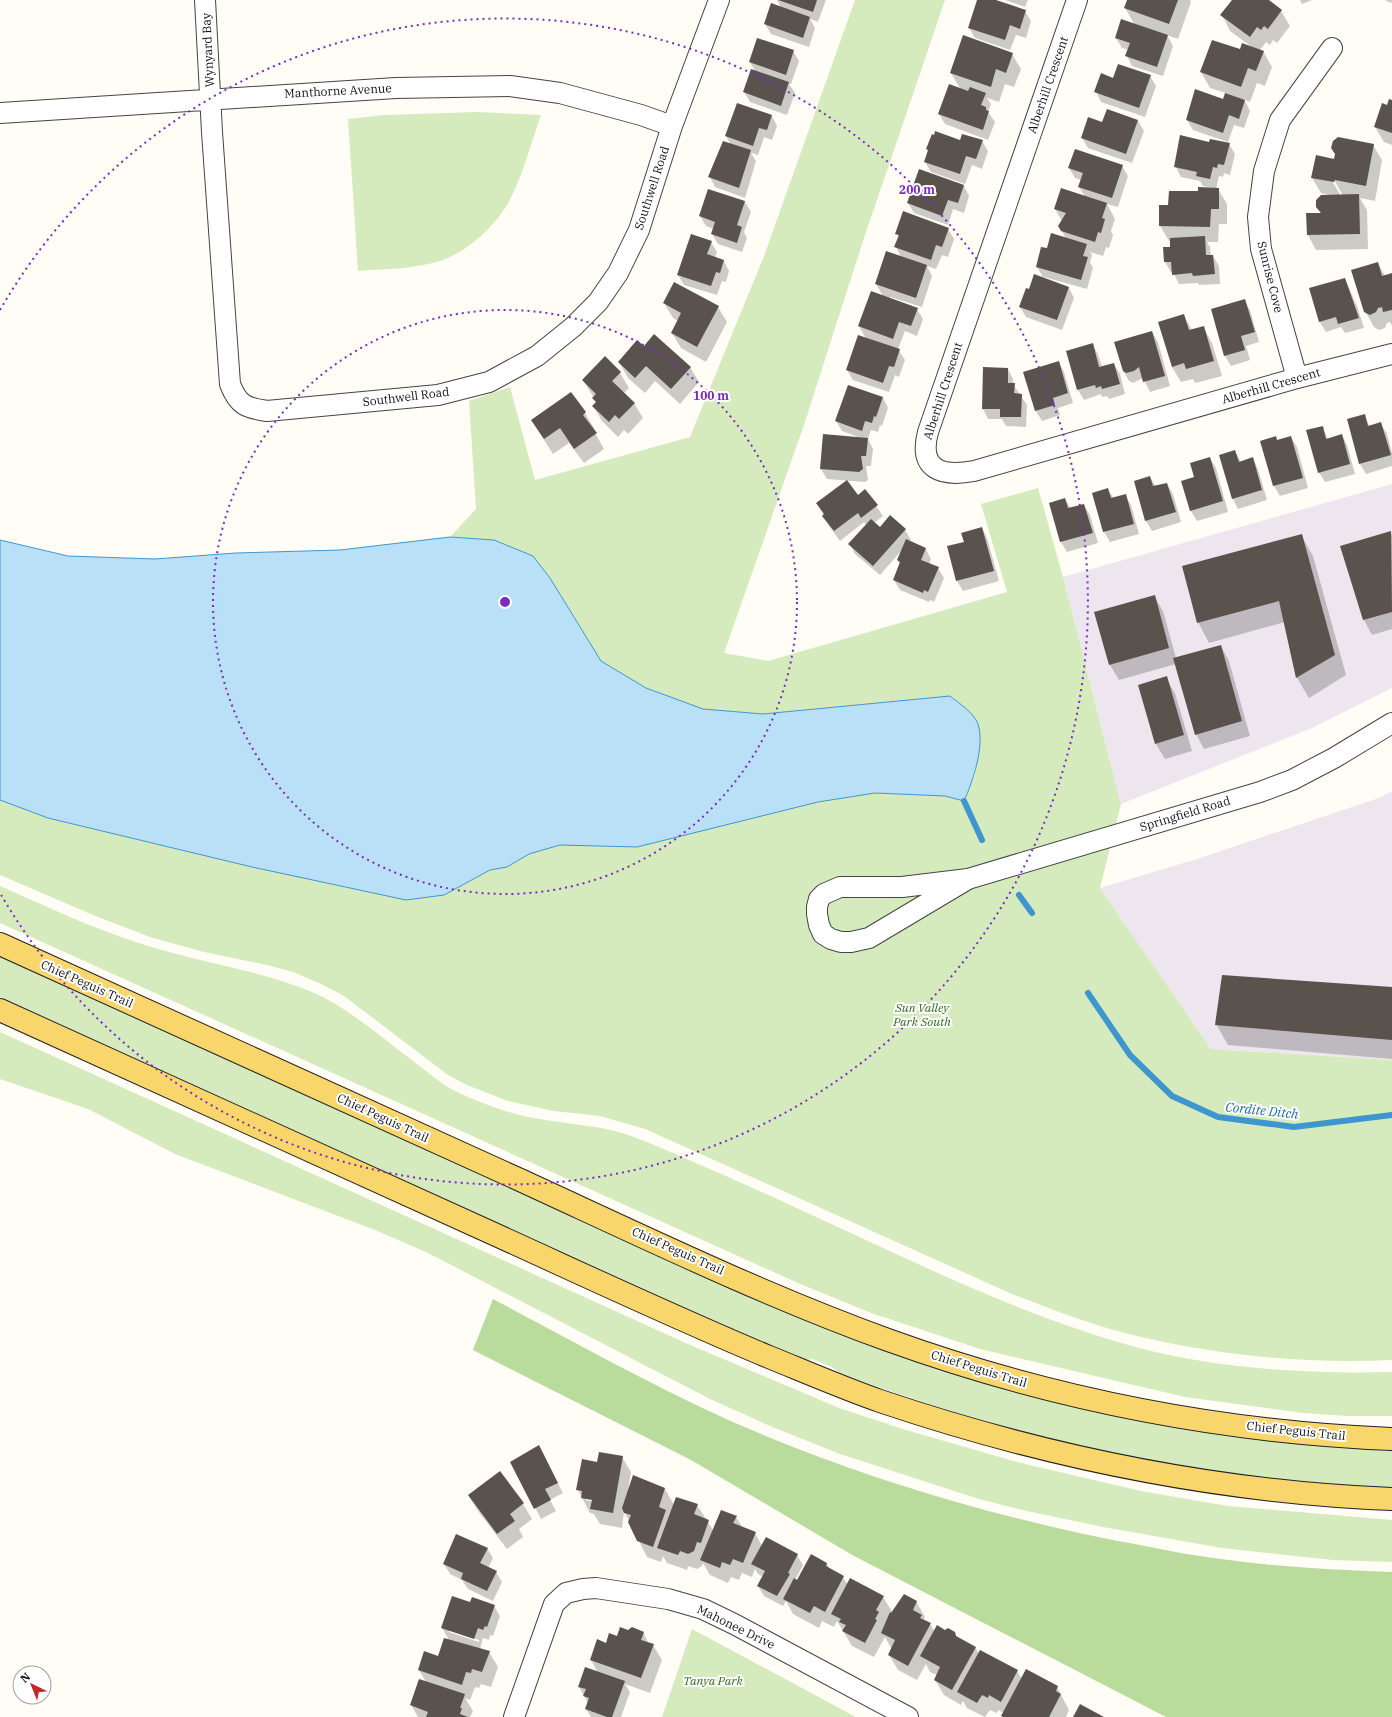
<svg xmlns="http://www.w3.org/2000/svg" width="1392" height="1717" font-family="'IBM Plex Serif',serif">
<rect width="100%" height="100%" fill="#fffdf5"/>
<path fill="#eee6ef" d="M1392 484V688L1312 728 1121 804 1063 577Z
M1392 791V1060L1211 1049 1100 888 1197 859 1379 798Z"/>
<path fill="#d5ebbd" d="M855 0H945L863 241 804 425 724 653 768 661 1007 592 981 504 1038 488 1063 577 1121 804 1100 888 1211 1049 1392 1060V1360C1300 1364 1210 1355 1121 1332 1084 1322 1048 1308 1012 1294L645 1129 600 1116 554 1111 508 1101 467 1085 448 1075 344 996 321 984 293 972 267 965 204 952 150 937 93 915 0 875V800L48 818 252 867 444 895 490 870 507 867 529 854 560 845 637 847 818 802 875 793 945 796 964 801 975 775 979 742 914 699 763 714 703 709 644 687 601 661 550 578 494 540 450 537 476 509 469 401 510 387 535 480 690 437 764 256Z
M477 112 541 115C531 143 519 189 503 211 488 233 463 254 437 262 411 269 384 269 358 271L348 119 385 115Z
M0 886C46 906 91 928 139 943 196 962 256 969 312 992 351 1009 383 1039 417 1064 429 1073 440 1083 453 1090 482 1104 514 1116 546 1120 575 1125 606 1126 634 1137 653 1144 671 1152 689 1160 758 1189 826 1222 894 1253 974 1290 1054 1325 1139 1348 1221 1369 1308 1374 1392 1372V1416H1348L1304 1413 1185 1397 980 1349 871 1313 798 1283 0 923Z
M0 956 799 1317C829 1329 859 1342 890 1353 1049 1410 1224 1443 1392 1451V1488L1302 1482 1246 1475 1145 1460 1089 1448 1020 1431 954 1412 872 1385 838 1372 832 1367 812 1359 806 1360 695 1312 0 997Z
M0 1032 688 1344 839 1408 906 1430 1021 1463 1141 1491 1228 1506 1392 1520V1562L1333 1560 1222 1548 1103 1527 1022 1510 979 1499 840 1454 770 1426 710 1399 428 1253 375 1230 175 1154 88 1109 0 1079Z
M692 1629 856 1717H662Z"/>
<path fill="#b9dc9c" d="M493 1299C592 1351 689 1407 793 1447 898 1488 1007 1519 1118 1541 1152 1547 1186 1555 1221 1559 1277 1567 1335 1570 1392 1572V1717H1166L854 1556 691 1460 473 1350Z"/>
<path fill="#b9e0f7" stroke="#3f96cf" d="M450 537 494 540 533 556 550 578 601 661 646 688 703 709 763 714 950 696C959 703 974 713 978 724 985 746 973 781 964 801L945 796 875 793 818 802 637 847 560 845 529 854 507 867 490 870 444 895 406 900 252 867 48 818 0 800V540L68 556 155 559 236 553 340 550Z"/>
<path fill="#0003" fill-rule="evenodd" d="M777 0H826L818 22 810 19 815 28 809 47 771 34 765 24 781 8Z
M978 0H993L1025 11 1031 21 1026 38 1016 35 1010 50 975 38 969 28Z
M1005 0H1028L1025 7Z
M1128 0H1190L1191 2 1178 39 1167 35 1173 46 1163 76 1132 66 1127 56 1129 50 1122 48 1116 38 1135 25 1125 8Z
M1233 0H1267L1281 11 1290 26 1277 43 1273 40 1270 45 1266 42 1260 50 1263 51 1272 67 1265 86 1257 83 1250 102 1244 99 1250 111 1244 128 1234 125 1228 142 1193 130 1187 120 1195 90 1223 100 1226 93 1210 88 1201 72 1240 51 1252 47 1230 31 1222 15Z
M1300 0H1312L1302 4Z
M1385 0H1392V1L1391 3Z
M793 51 799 61 791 84H789L795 93 787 115 750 102 744 92 752 70 755 71 750 62Z
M1012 54 1021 69 1014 87 1005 84 999 102 987 98 991 104 988 112 995 122 988 140 945 124 939 114 961 90 951 73Z
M1150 76 1156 86 1145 117 1101 102 1096 92Z
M1392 101V145L1384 142 1375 127Z
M1107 110 1138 121 1144 131 1132 163 1088 148 1082 138 1102 123Z
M772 116 777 126 772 140 764 137 758 155 751 153 756 161 745 198 715 187 710 177 731 145 726 136Z
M961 141H982L988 151 982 169 972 165 965 184 931 172 925 162 929 151Z
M1210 143 1229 144 1235 154 1230 175 1224 173 1223 177 1219 176 1216 189H1218L1227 204V224H1219L1218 242H1207L1210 247 1211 256H1213L1219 266 1220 284 1199 285 1198 283 1179 284 1173 272H1171L1165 262 1171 248V241H1169L1160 226 1169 206 1212 188 1203 186 1200 181 1181 177 1176 167Z
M1373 145 1382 160 1375 201 1360 198 1367 210 1368 249 1316 250 1308 235 1307 214H1321L1317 206 1330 195 1321 193 1312 178 1335 160ZM1333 178 1343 196H1341L1331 179Z
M1122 166 1128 176 1118 207 1107 204 1115 219 1111 231 1113 235 1109 248 1106 247 1103 256 1090 252 1092 255 1090 262 1093 268 1087 289 1044 277V279L1037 267 1047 250 1066 239 1062 231V221L1055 209 1085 197 1079 187 1081 180 1075 178 1069 168Z
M964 186 969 196 964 213 953 209 948 225 914 213 908 203Z
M709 190 745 202 751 212 744 232 747 238 742 252 718 244 712 234 714 229 706 226 700 216Z
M948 229 954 239 948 257 942 255 936 269 927 266 932 276 922 307 890 297 889 299 917 309 923 319 917 336 905 331 898 349 905 360 899 377 895 375 889 392 853 380 847 370 866 339 859 326 883 296 876 284 901 257 896 247 899 238 896 233Z
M711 242 717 252 715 258 724 261 729 271 726 282 722 281 717 295 684 285 678 275Z
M1378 263 1385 276 1392 274V326L1390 322 1387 323 1385 328 1379 330 1374 327 1365 311Z
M1345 279 1357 306 1364 328 1345 333 1341 327 1326 332 1320 322Z
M1069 288 1074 298 1062 330 1026 317 1020 307 1030 290Z
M1244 300 1250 310 1259 342 1246 346 1250 360 1231 366 1225 356 1212 310Z
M664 303 718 307 727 322 706 362 681 348 672 333 678 321 673 318Z
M1184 316 1192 330 1203 327 1212 343 1222 376 1195 383 1193 379 1181 382 1172 367Z
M1152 332 1158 342 1170 386 1150 392 1143 378 1133 383 1129 381 1123 370Z
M1092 344 1098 354 1102 367 1114 364 1120 374 1125 394 1109 399 1107 396 1102 397 1101 394 1084 400 1078 390Z
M644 347 690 367 699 382 680 404 655 381 645 393 628 378 619 362Z
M1059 362 1064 372 1073 403 1058 408 1060 415 1042 421 1036 411Z
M1008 369 1013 379V384L1027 405 1026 427 1006 426 1002 419H988L983 409Z
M620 373 629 388 624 393 634 403 643 418 628 434 624 430 618 437 602 421 593 406 596 403 594 398 583 380Z
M571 393 585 413 594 428 593 429 604 449 584 463 569 443 553 454 532 421Z
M883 398 888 408 882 426 880 425 878 432 871 430 868 439 873 449 871 466H866L868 480 865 482 827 479 821 469 858 437 842 431 836 421Z
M1364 415 1370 427 1381 424 1387 434 1392 453V466L1366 474 1360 464Z
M1322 427 1328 439 1342 435 1347 445 1355 474 1325 482 1319 472Z
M1275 437 1278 441 1291 437 1297 447 1308 488 1280 496 1274 486 1261 441Z
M1235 451 1241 462 1253 459 1258 469 1267 500 1238 509 1233 499Z
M1210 458 1216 468 1228 512 1197 521 1191 511 1183 481 1196 478Z
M1150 477 1156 487 1167 484 1173 494 1181 522 1152 531 1146 521Z
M1108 489 1114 499 1125 495 1131 505 1139 534 1110 542 1104 532 1093 493Z
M865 490 883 516 874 523 880 529 905 530 911 540 909 542 925 548 931 559 929 564 938 568 944 578 934 602 930 600 929 602 900 590 894 580 900 564 898 560 902 550 880 575 855 554 850 544 866 525 864 522 840 541 829 526 818 503 858 496Z
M1065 499 1071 509 1084 505 1090 515 1098 543 1067 552 1061 542 1050 503Z
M982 528 987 538 999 581 963 591 957 581 948 547 965 542Z
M1390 532 1392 535V629L1372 635 1364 620 1342 547Z
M1301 535 1313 556 1346 675 1309 698 1297 678 1285 622 1209 643 1198 622Z
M1154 596 1163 611 1176 658 1221 646 1229 661 1250 736 1204 749 1196 734 1176 664 1119 680 1110 665Z
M1166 678 1175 693 1192 751 1165 759 1156 744Z
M1392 988V1059L1228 1045 1216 1024Z
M538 1446 563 1493 550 1500 556 1511 541 1519 512 1462Z
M622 1457 631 1472 628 1491 665 1489 674 1505H697L713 1530 736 1517 743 1528 755 1533 762 1546 797 1555 803 1565 795 1580 797 1581 827 1564 830 1570 843 1577 848 1585 883 1597 893 1613 916 1601 925 1617 924 1620 930 1624 935 1632 954 1633 957 1638 975 1647 979 1654 1017 1671 1022 1679 1057 1687 1069 1710 1066 1717H1003L1004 1713 998 1710 997 1713 990 1710 985 1717 967 1708 963 1701 961 1705 944 1695 935 1680 937 1675 930 1672 926 1664 917 1680 898 1670 889 1655 891 1648 885 1637 874 1657 852 1646 837 1621 834 1627 822 1621 819 1628 793 1614 786 1601 783 1606 764 1596 758 1586 763 1577 758 1574 755 1569 752 1577 742 1573 739 1580 731 1577 728 1583 710 1575 703 1563 702 1566 697 1569 688 1566 687 1570 667 1563 663 1556 661 1562 647 1557 624 1511 622 1528 600 1524 594 1514 590 1513 578 1490 598 1463ZM586 1498 597 1500 596 1502 586 1500Z
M500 1472 523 1504 532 1519 519 1529 523 1537 507 1549 478 1511 469 1496Z
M487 1548 493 1558 488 1568 496 1572 502 1582 493 1601 468 1589 462 1580 450 1574 444 1564Z
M471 1603 494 1606 500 1616 493 1636 490 1635 489 1640 483 1638 480 1649 489 1652 498 1667 491 1687 481 1684 479 1688 475 1687 470 1700 465 1698 473 1711 470 1717H418L411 1705 420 1680 426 1682 419 1670 438 1657 449 1640 442 1628ZM449 1630 479 1640V1642L449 1632Z
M628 1631 643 1632 649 1644 653 1645 662 1660 650 1693 625 1684 630 1692 621 1717H591L586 1709 588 1703 579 1687 598 1673 591 1660 606 1644Z"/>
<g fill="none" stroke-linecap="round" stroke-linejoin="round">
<path stroke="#3f96cf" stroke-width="6" d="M964 801 982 840
M1019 895 1032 913
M1088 993 1130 1055 1172 1096 1218 1117 1294 1127 1392 1115"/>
</g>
<path fill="#5a524d" d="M778 0H817L813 12Z
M977 0H996L1026 10 1020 29 1010 25 1005 40 968 28Z
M1127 0H1178L1169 24 1124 8Z
M1232 0H1269L1282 10 1268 29 1264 26 1261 30 1257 27 1250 37 1220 15Z
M771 3 810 17 803 38 764 24Z
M1121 19 1168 35 1157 67 1125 56 1130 43 1115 38Z
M963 35 1013 53 1006 73 996 69 991 87 950 73Z
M757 38 794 50 786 75 749 62Z
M1212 40 1240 49 1242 43 1264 51 1256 71 1248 68 1241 87 1200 72Z
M1118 64 1151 75 1139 108 1094 92 1101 73 1113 78Z
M751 69 789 82 781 106 743 92Z
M949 84 968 91 970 87 986 93 981 105 986 107V110L989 111 983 130 938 114Z
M1195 89 1223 99 1225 93 1245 100 1239 119 1229 115 1223 133 1186 120Z
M1389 99 1392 100V133L1374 127 1382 103 1387 105Z
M737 103 772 115 767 130 759 128 753 146 725 136Z
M1107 109 1138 120 1126 154 1081 138 1088 117 1102 122Z
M935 131 960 140 962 134 983 140 976 159 966 156 960 174 924 162 928 150 926 149 932 134 934 135Z
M1180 135 1209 142 1210 139 1230 143 1224 165 1218 164 1217 168 1213 167 1210 179 1196 176 1197 172 1174 167Z
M1338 137 1374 144 1366 186 1335 180 1334 182 1311 178 1316 155 1334 159 1335 154 1331 148 1333 141Z
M723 141 751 150 739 188 708 177Z
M1075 149 1123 165 1112 198 1078 187 1083 173 1068 168Z
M919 169 964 185 958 203 948 200 942 216 907 203Z
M1198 187 1219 188V209H1211L1210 227 1159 226V205H1168L1169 191H1198Z
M1061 188 1107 203 1102 218 1105 219 1101 233 1098 232 1095 242 1061 231 1058 226 1066 213 1054 209Z
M708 189 745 201 737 225 742 227 737 243 711 234 715 222 699 216Z
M1359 194 1360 234 1307 235 1306 213H1321L1316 207V200L1321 195Z
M903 211 949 228 942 247 936 245 931 260 894 247 899 235 895 234Z
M1051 233 1087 244 1083 256 1088 257 1081 280 1036 267 1041 247 1047 248Z
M691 234 712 241 707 254 724 260 720 273 716 272 711 286 677 275Z
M1205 236 1206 255H1213L1215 274 1193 276 1192 273 1172 275 1171 262H1164L1163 247H1170V238Z
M886 251 927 265 916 298 875 284Z
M1378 262 1382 276 1392 273V310L1383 312 1382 307 1378 308 1376 312 1370 315 1364 312 1351 270Z
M1034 274 1069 287 1057 320 1019 307 1026 288 1029 289Z
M1345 278 1359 318 1338 324 1336 317 1319 322 1309 288Z
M674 282 719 306 697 347 671 333 681 313 663 303Z
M871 291 918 308 911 326 899 322 893 339 858 326Z
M1245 299 1255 332 1241 336 1245 350 1224 356 1211 309Z
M1184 314 1189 330 1204 326 1214 361 1186 369 1184 363 1172 367 1158 322Z
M1152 331 1165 376 1143 382 1139 367 1134 371 1126 373 1123 371 1114 342Z
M654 334 691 367 671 389 646 366 635 378 618 362 637 340 644 346Z
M858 335 900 349 894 367 889 366 883 383 846 370Z
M1093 343 1099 367 1114 363 1120 384 1102 389 1101 386 1096 388 1095 385 1077 390 1066 351Z
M605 356 621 372 612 381 635 403 619 419 615 415 609 422 592 406 596 402 592 398 596 394 582 380Z
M1059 361 1068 393 1053 398 1055 405 1035 411 1023 372Z
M983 367 1008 368V383H1015L1014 393 1022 394 1021 417H1000V409H982Z
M848 385 883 397 876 417 874 416 872 423 865 421 862 431 835 421Z
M571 392 586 412 583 415 597 433 574 449 560 428 544 439 531 420Z
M1365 414 1368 426 1381 422 1391 455 1359 464 1347 419Z
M1323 426 1326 439 1342 434 1350 464 1318 473 1306 430Z
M823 434 868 438 866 456H861L863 469 859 472 820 469Z
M1276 436 1277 440 1291 436 1303 478 1273 486 1260 441Z
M1235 450 1239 462 1253 457 1262 490 1232 499 1219 455Z
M1210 457 1223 501 1190 511 1181 481 1194 477 1190 463Z
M1150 476 1153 486 1167 483 1176 512 1145 521 1134 481Z
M847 480 858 495 865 489 878 505 861 518 858 513 834 531 822 516 824 514 816 503Z
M1108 488 1111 498 1126 494 1134 524 1103 532 1092 493Z
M1065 498 1068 508 1084 504 1093 533 1060 542 1049 503Z
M890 515 906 529 873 566 848 544 871 519 880 527Z
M982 527 994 571 956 581 947 546 964 542 961 533Z
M1391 531 1392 612 1363 620 1340 546Z
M1302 534 1335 655 1296 678 1279 601 1197 623 1182 566Z
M906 539 926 548 921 560 939 567 928 592 924 590 923 593 893 580 900 562 897 560Z
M1155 595 1169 648 1109 665 1094 612Z
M1221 645 1242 721 1195 735 1173 658Z
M1167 676 1184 735 1155 744 1138 685Z
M1222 975 1392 987V1040L1215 1025Z
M539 1445 558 1483 545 1489 551 1500 534 1509 510 1462Z
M599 1452 623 1456 613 1513 590 1509 592 1500 581 1498 582 1491 576 1490 582 1459 597 1462Z
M500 1471 524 1503 510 1514 515 1521 497 1534 468 1495Z
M633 1475 665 1488 659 1507 666 1510 653 1547 637 1541 628 1522 631 1515 624 1513 622 1508Z
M676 1497 698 1504 694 1514 709 1520 701 1543 697 1542 694 1551 688 1554 680 1551 678 1555 657 1548Z
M721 1510 737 1516 733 1523 756 1532 743 1563 733 1559 730 1565 722 1562 720 1568 700 1560Z
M456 1534 488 1548 480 1563 497 1571 487 1591 461 1579 463 1573 443 1564Z
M766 1537 798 1554 788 1573 790 1574 777 1596 757 1586 765 1571 751 1564Z
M811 1554 827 1563 826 1566 844 1576 825 1612 814 1606 810 1613 783 1599 794 1578 797 1580Z
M850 1578 884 1596 876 1610 879 1612 875 1619 877 1620 865 1643 842 1631 846 1625 839 1622 841 1619 831 1614Z
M904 1594 917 1601 913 1610 922 1615 920 1618 931 1623 908 1666 888 1655 895 1640 881 1633 890 1612 891 1613Z
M452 1596 470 1602 472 1597 495 1605 487 1627 485 1626 483 1630 478 1628 474 1639 441 1628Z
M937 1625 945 1630 948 1628 955 1632 956 1636 976 1647 952 1690 934 1680 940 1667 920 1656Z
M620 1627 628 1630 632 1627 644 1632 641 1640 654 1644 641 1678 590 1660 597 1639 606 1643 609 1633 617 1636Z
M444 1638 490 1651 482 1672 472 1669 471 1673 466 1672 462 1685 418 1670 424 1651 438 1656Z
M980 1650 1018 1670 1001 1702 989 1695 988 1698 982 1695 977 1703 957 1692Z
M585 1667 625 1681 612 1717H607L585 1709 589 1698 583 1696 586 1689 578 1687Z
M1026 1669 1058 1686 1056 1691 1061 1694 1049 1717H1003L1001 1716Z
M419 1679 465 1694 460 1708H462L460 1714 468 1717H426L428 1712 410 1705Z
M1080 1704 1104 1717H1073Z"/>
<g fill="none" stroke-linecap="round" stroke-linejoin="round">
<g stroke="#444" stroke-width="22">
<path id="street" d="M205 0 212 132 230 384C238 405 246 408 267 411L438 395 489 382 537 356 573 327 598 302 618 273 639 230 672 126 719 0
M1077 0 928 432C918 470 942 477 974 471L1297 378 1392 354
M0 113 396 88 510 86 560 93 641 115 672 126
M1297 378 1261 249 1258 217 1264 171 1280 120 1332 48
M968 879 869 938 851 942H841L831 939 823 934 819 925 817 914V907L819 899 824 894 840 887H902L968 879 1260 792 1292 780 1334 758 1392 723
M514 1717 554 1604 566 1593 583 1589 596 1588 668 1599 703 1609 734 1624 908 1717"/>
</g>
<g stroke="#222" stroke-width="24">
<path id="primary" d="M0 944C173 1022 345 1101 518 1179 640 1235 761 1294 888 1340 1049 1398 1221 1432 1392 1439
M0 1010C161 1083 322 1156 483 1229 578 1272 673 1317 769 1357 806 1372 843 1388 880 1401 1046 1457 1217 1492 1392 1499"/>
</g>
<use href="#street" stroke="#fff" stroke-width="20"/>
<use href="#primary" stroke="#f9d66b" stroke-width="22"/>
</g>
<g fill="none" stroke="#7b2cbf" stroke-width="2" stroke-dasharray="2 4">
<circle cx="505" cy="602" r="292"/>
<path d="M0 310A583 583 0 1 1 0 893"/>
</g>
<g text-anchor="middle" stroke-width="4" stroke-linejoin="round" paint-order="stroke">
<g font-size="12" fill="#111" stroke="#fff">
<text transform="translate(208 50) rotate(-93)" y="4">Wynyard Bay</text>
<text transform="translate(1048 85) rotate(-71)" y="4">Alberhill Crescent</text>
<text transform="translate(338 91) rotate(-3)" y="4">Manthorne Avenue</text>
<text transform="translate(652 188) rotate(-72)" y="4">Southwell Road</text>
<text transform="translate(1270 277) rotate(76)" y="4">Sunrise Cove</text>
<text transform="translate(1271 386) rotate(-16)" y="4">Alberhill Crescent</text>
<text transform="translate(943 391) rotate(-72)" y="4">Alberhill Crescent</text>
<text transform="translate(406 397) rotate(-7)" y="4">Southwell Road</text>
<text transform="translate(1185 814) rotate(-17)" y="4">Springfield Road</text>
<text transform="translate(87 984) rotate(24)" y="4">Chief Peguis Trail</text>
<text transform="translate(383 1118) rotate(25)" y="4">Chief Peguis Trail</text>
<text transform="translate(678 1251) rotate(24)" y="4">Chief Peguis Trail</text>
<text transform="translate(979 1369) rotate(17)" y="4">Chief Peguis Trail</text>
<text transform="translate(1296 1431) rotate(6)" y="4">Chief Peguis Trail</text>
<text transform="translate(736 1627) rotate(26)" y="4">Mahonee Drive</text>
</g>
<g font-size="12" font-style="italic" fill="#2f6b1f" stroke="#fff">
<text x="922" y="1012">Sun Valley<tspan x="922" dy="14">Park South</tspan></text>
<text x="713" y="1685">Tanya Park</text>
</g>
<g font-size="13" font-style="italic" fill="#1768a6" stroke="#fff">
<text transform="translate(1262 1110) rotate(6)" y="5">Cordite Ditch</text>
</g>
</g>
<circle cx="505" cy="602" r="6" fill="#7b2cbf" stroke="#fff" stroke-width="2"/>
<g font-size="12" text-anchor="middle" font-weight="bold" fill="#7b2cbf" stroke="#fff" stroke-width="4" stroke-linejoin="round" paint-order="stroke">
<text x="917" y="194">200 m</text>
<text x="711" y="400">100 m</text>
</g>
<g transform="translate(32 1685) rotate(317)"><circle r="19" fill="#ffffff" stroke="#a0a0a0"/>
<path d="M0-3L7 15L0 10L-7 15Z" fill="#c4262e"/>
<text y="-6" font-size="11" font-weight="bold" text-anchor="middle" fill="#111111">N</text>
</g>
</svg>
